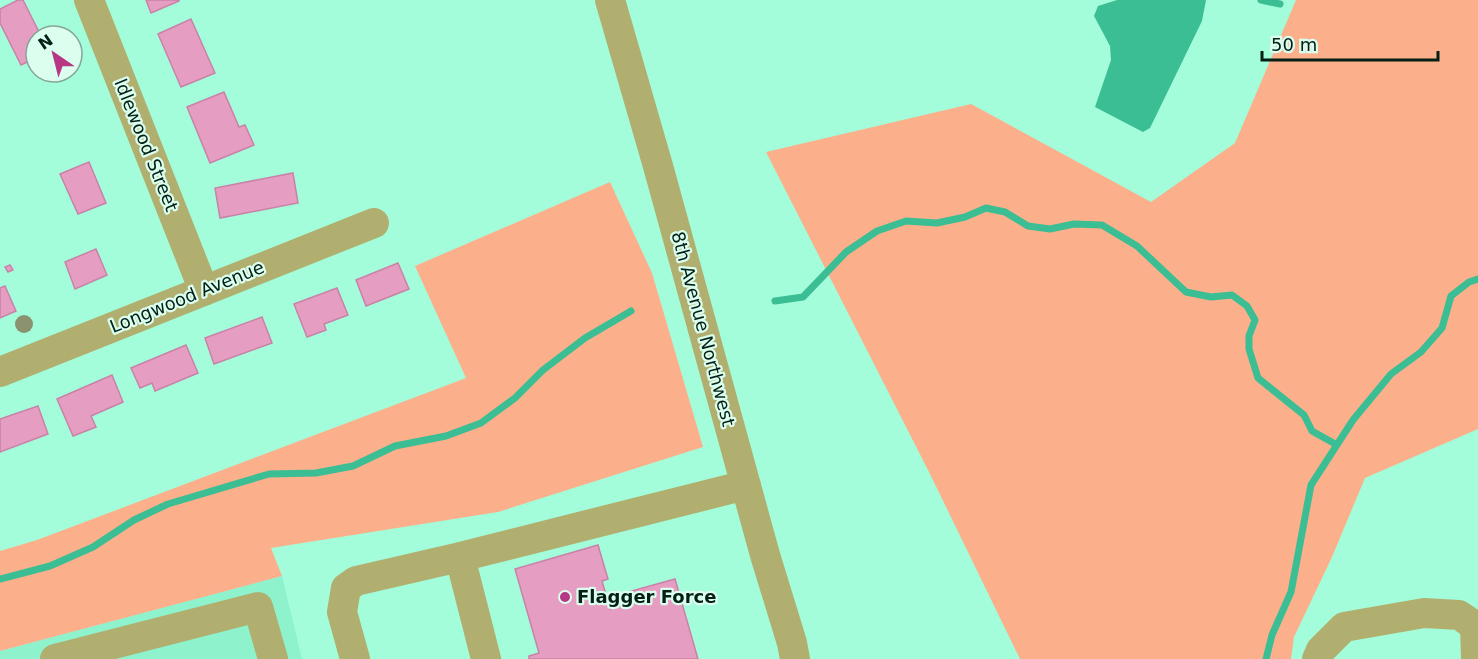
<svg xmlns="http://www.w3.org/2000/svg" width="1478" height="659" font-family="'DejaVu Sans',sans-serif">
<rect width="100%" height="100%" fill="#a4fdda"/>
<path fill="#8ef2cc" d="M282 576 302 659H0V651Z"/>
<path fill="#fbb08b" d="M1296 0H1478V429L1365 478 1332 557 1294 637 1291 659H1020L930 474 766 152 971 104 1151 202 1235 143Z
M610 182 652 273 703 447 498 512 271 548 282 576 0 651V551L37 540 466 378 415 266Z"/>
<path fill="#3bbe94" d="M1117 0H1206L1202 21 1150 128 1143 132 1095 107 1111 60 1110 46 1094 16 1098 6Z"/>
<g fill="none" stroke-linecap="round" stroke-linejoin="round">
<path stroke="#3bbe94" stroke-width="7" d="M1261 0 1280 4
M775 301 803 297 846 252 877 231 906 221 937 223 965 217 986 208 1005 212 1028 226 1050 229 1074 224 1102 225 1137 246 1186 292 1211 297 1232 295 1247 306 1255 320 1249 336V349L1258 378 1304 415 1312 431 1337 445
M0 579 50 566 93 547 134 520 168 504 269 474 316 473 353 466 395 446 446 436 481 423 515 398 543 370 585 338 631 311
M1266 659 1272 635 1291 592 1311 485 1353 420 1391 374 1421 352 1442 328 1451 296 1469 282 1478 279"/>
</g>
<path fill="#e69dc2" stroke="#c982a7" stroke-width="1.5" d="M18 0H23L41 36H36V58L21 65 0 23V9Z
M146 0H179V1L151 13Z
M191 19 215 73 181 87 158 34Z
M224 92 239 127 245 125 254 145 210 163 187 107Z
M89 162 106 203 78 214 60 174Z
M293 173 298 203 220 218 215 188Z
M96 249 107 275 75 289 65 262Z
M398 263 409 289 366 306 356 280Z
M10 265 13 270 8 272 5 267Z
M5 286 16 311 0 318V288Z
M337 288 348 315 324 324 326 330 307 337 294 304Z
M262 317 272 343 214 364 205 338Z
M186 345 198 373 155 391 152 383 140 388 131 368Z
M112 375 123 402 91 416 96 427 73 436 57 399Z
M38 406 48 434 0 452V419Z
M598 545 608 579 602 581 610 609 631 603 628 592 675 579 698 659H529V656L539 653 515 569Z"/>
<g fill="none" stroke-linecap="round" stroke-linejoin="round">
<path stroke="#b0af6f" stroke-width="30" d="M89 0 204 291
M610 0 658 166 765 555 792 643 795 659
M0 372 374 223
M55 659 258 607 273 659
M355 659 342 612 346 588 356 581 460 557
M486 659 460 557 746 485
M1317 659 1321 650 1344 627 1424 613 1459 615 1475 626 1476 659"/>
</g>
<circle fill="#8b9270" cx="24" cy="324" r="9"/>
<circle fill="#b73784" stroke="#dcfeef" stroke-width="2" cx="565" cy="597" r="6"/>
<g text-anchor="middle" stroke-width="4.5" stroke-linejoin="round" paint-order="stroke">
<g font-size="18" fill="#031f16" stroke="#dcfeef">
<text transform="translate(146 145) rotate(68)" y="6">Idlewood Street</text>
<text transform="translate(187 297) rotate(-22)" y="6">Longwood Avenue</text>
<text transform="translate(703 329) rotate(75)" y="6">8th Avenue Northwest</text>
</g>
<g font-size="18" font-weight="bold" fill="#031f16" stroke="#dcfeef" text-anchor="start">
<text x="577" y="603">Flagger Force</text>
</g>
</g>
<g transform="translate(54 54) rotate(325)"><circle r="28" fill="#dcfeef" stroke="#85a598" stroke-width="1.5"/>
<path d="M0-4.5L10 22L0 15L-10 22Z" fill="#b73784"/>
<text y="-9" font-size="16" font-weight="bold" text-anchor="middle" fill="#031f16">N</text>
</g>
<path d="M1262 51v9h176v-9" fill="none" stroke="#031f16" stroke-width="3"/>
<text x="1271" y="51" font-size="18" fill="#031f16" stroke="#dcfeef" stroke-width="4.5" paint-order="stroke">50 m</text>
</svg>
